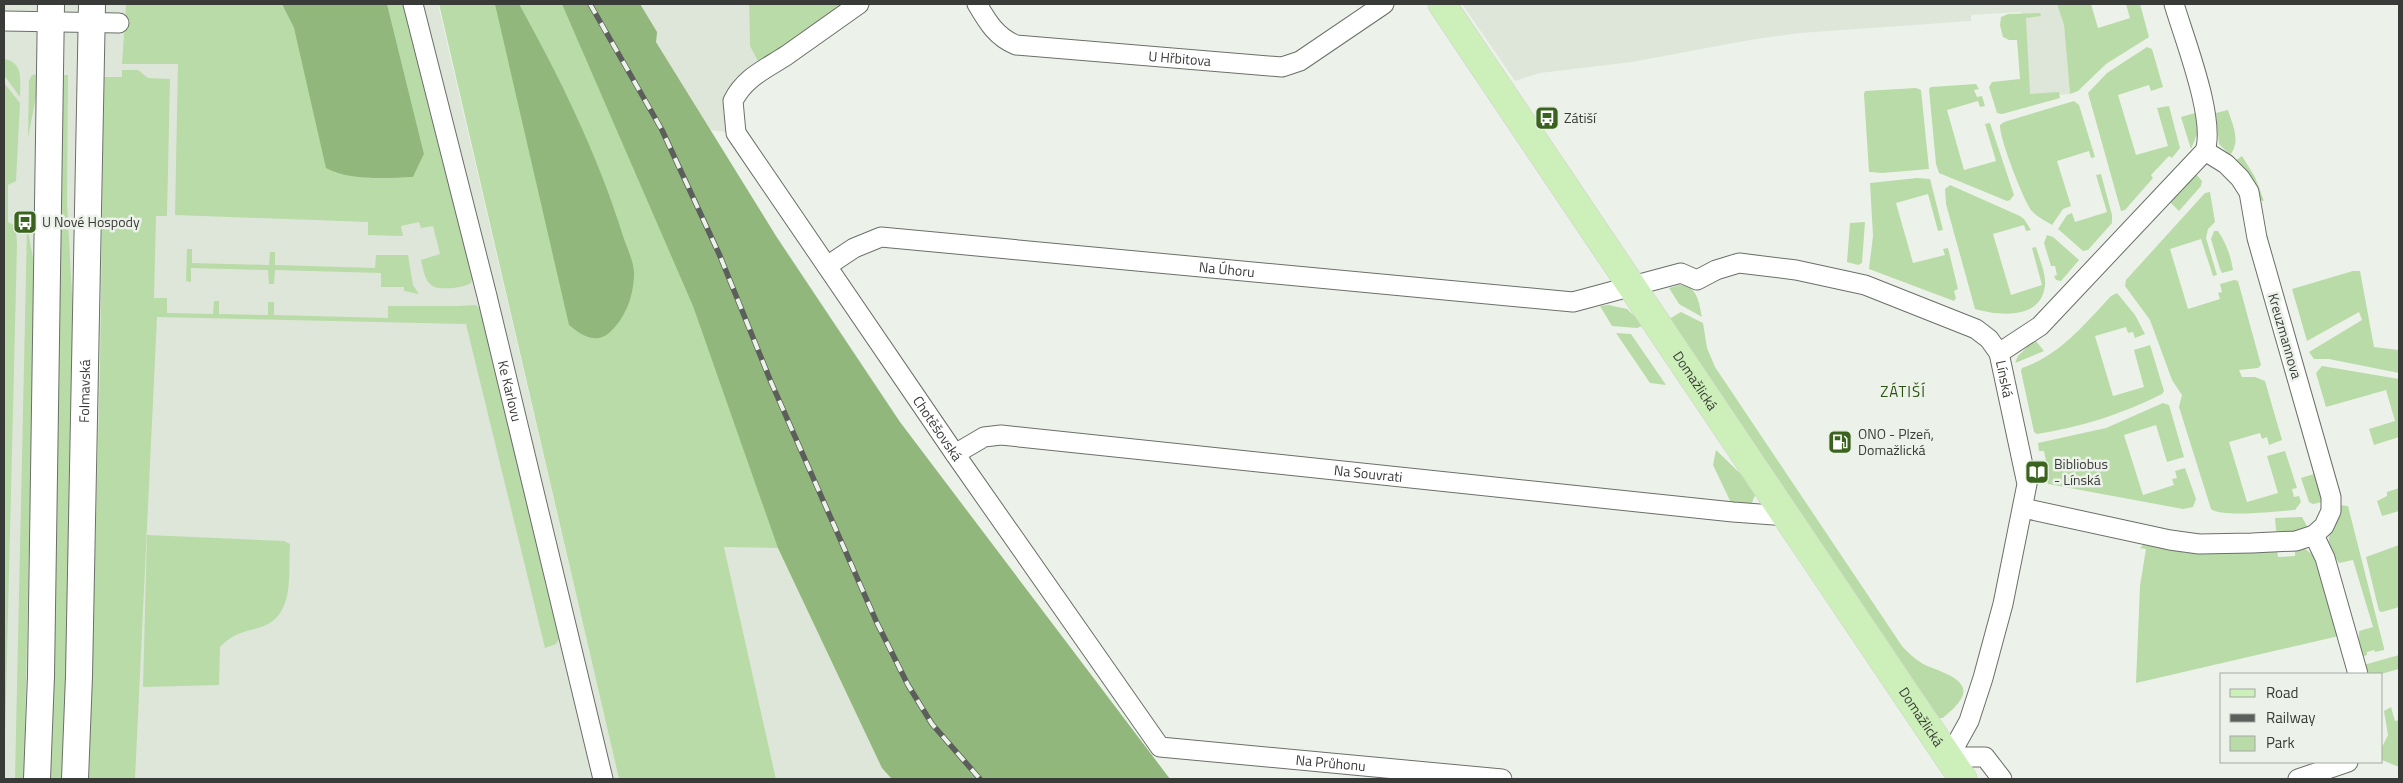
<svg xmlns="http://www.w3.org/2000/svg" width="2403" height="783" font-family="'Titillium Web',sans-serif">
<rect width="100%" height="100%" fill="#ecf2ea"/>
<path fill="#dee6d9" d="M4 4H438L619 779H4Z
M640 4H749L750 46 762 69 746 82 736 133 710 130 656 42 657 32Z
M1462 4H2057L2064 25 2070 94 2027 97 2021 12 1971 15V21L1800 33 1750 40 1632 62 1540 73 1515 81Z
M724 547 778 548 882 768 892 779H776Z"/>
<path fill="#b9dba7" d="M126 4H282L294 28 334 172 371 178 413 177 424 154 387 4H405L473 274 471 283C463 288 435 292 429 283 424 277 423 268 421 260L440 254 433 226 421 228 419 222 401 226 403 236 368 235V222L175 215 178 64H122Z
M439 4H640L657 32 656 42 892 779 882 768 778 548 724 547 776 779H619Z
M749 4H859L762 69 750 46Z
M2057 4H2091L2098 28 2130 18 2126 4H2140L2149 37 2106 64 2078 91 2070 94 2064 25Z
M2040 13 2041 16 2026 18 2030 94 2059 92 2060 98 2002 114 1997 113 1989 87 1992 82 2020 79 2017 40H2009L2003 37 2000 25 2001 17 2008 14Z
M2147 47 2152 49 2163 87 2151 91 2149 85 2118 95 2136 155 2168 146 2157 108 2169 106 2180 148 2172 158 2169 156 2151 175 2153 178 2125 210 2121 211 2088 93 2107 73Z
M4 59C24 62 20 81 20 97L4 75Z
M122 70H138L148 78 170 79 167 216H156L154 298H167V313L213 314 214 301H219V314L268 315V302H274V315L388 318V306H458L476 305 482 311 561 635 556 644 545 648 466 324 157 317 135 779H89L100 369 104 77H122Z
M38 74V86L28 138 29 81 32 75Z
M63 75H68L67 202 73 314 64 779H48Z
M4 83 20 103 16 181 8 185V222L16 226 17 245 4 779Z
M1976 84 1979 89 1974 90 1977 97 1982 96 1985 106 1980 107 1978 101 1947 110 1964 170 1996 161 1985 124 1990 123 2014 195 2010 200 2007 201 1939 173 1936 164 1929 89 1931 87Z
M1916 88 1921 90 1929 169 1882 173 1869 172 1864 94 1865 91Z
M2074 101 2079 105 2095 157 2091 158 2089 151 2057 161 2071 206 2063 209 2052 225C2046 221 2037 217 2032 211 2024 202 1999 137 2000 125L2004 122Z
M2228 110C2233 126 2241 141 2230 155L2219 144 2216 113Z
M2195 113 2198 132 2191 149 2181 117Z
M2242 156 2255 177 2264 201 2259 200 2235 161Z
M2195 173 2202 181 2201 186 2179 211 2169 201Z
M2101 174 2112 215V223L2088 250 2083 251 2058 229 2067 215 2072 213 2075 222 2107 212 2096 175Z
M1917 178 1930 179 1943 230 1938 231 1928 194 1896 203 1913 263 1945 255 1943 249 1948 248 1958 289 1954 291 1956 298 1954 301 1869 269 1873 236 1870 183Z
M1950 185 2020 216 2024 219 2031 230 2026 231 2024 225 1993 234 2011 295 2042 285 2032 248 2036 247C2039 258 2046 273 2045 285 2042 320 1999 316 1975 309L1946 204 1945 189Z
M2210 192 2215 222 2208 229 2206 238 2217 275 2213 276 2201 239 2170 249 2188 309 2220 299 2218 293 2222 292 2220 284 2234 280 2238 281 2261 365 2258 368 2239 370 2242 377H2255L2265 381 2282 440 2269 445 2267 437 2262 439 2260 433 2229 442 2247 502 2278 493 2267 456 2285 451 2297 488 2292 489 2294 497 2299 496 2301 502 2295 510C2278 511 2223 518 2211 509L2179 407 2182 395 2172 380 2150 320 2125 286 2126 280 2205 193Z
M1865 222 1862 263 1858 265 1847 262 1850 223Z
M27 227 35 268 24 779H15Z
M2214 231H2218C2226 243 2231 256 2233 270L2222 273 2220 269 2211 239Z
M2047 235 2053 237 2079 260 2061 281 2056 280 2054 276 2057 275 2055 266H2051L2044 243Z
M187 249H192V263L269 265 270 252H275V265L375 268 376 255H408L413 285 419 294 404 291V287H381V273L275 270 274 284H269L268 270 191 268V282L186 281Z
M2353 271H2360L2374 347 2399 350V373L2329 359H2314L2309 352 2362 320 2359 312 2307 341 2292 289Z
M1680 285C1698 286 1699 303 1702 317L1679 304 1669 288Z
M2117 293 2135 315 2145 334 2135 338 2133 332 2128 333 2126 327 2095 336 2113 396 2144 387 2134 350 2150 345 2164 391 2162 394C2122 414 2082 427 2037 434L2034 432 2021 371 2022 368C2060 355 2085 324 2111 296Z
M1608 305 1627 309 1644 325 1637 328 1612 326 1600 306Z
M1681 312 1703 323 1707 348 1715 367 1902 646C1908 653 1915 659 1923 664 1936 671 1977 679 1959 702 1955 708 1948 713 1943 718H1936L1669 319Z
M1616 333 1631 334 1666 385 1650 383Z
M2033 341H2036L2044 351 2015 363 2018 356Z
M2322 366 2399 379V437L2374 445 2369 429 2395 421 2386 390 2326 407 2316 373Z
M2163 403 2169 405 2184 457 2167 462 2156 425 2124 435 2143 495 2174 485 2172 479 2177 478 2175 471 2185 468 2196 499 2193 507 2183 509 2048 484 2042 467 2047 466 2044 451H2039L2038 443 2106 428Z
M1716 450 1751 484 1756 493 1751 505 1733 507 1713 465Z
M2314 474 2322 502 2313 504 2309 502 2301 478Z
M2399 488V511L2382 516 2377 501 2387 496V492Z
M2340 505 2348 506 2384 648V650L2375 652 2374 650 2367 652V655L2358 658 2359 631 2373 627 2353 560 2339 563C2322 539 2329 530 2340 505Z
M2302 517 2308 528 2300 531H2276L2275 518Z
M147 535 284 541 290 544C288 575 296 618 258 628 243 632 231 635 220 647L219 685 143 687Z
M2144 544 2187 553 2277 550 2278 557 2295 556V550L2304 548 2313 555 2339 636 2136 683 2140 586 2146 549 2140 548Z
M2399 545V607L2382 612 2379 611 2366 557Z
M2399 655V669L2381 674H2362L2360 666Z
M2391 707 2395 721 2399 720V767L2382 760V747L2388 735 2384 711Z"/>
<path fill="#91b77c" d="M282 4H387L424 154 413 177C387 178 349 181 326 168L294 28Z
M495 4H519C560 78 598 155 623 236 627 248 635 264 634 276 633 298 625 319 609 333 595 345 580 334 569 325Z
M562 4H640L657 32 656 42 776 236 900 422 1170 779H892L882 768 778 548 693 306Z"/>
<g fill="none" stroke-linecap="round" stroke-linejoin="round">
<g stroke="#6a6f68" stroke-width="21">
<g id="street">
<path id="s1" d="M413 4 487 296 603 779"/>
<path id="s2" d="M859 4C835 21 811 38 787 55 766 69 745 77 733 101L736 133 955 454 1160 747 1502 779"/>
<path id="s3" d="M977 4C987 21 996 37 1016 45L1282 67 1300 61 1384 4"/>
<path d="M4 21 119 23"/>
<path id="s4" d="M827 266 854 248 881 237 1573 302 1681 273 1697 280 1716 270 1739 263 1796 270 1865 285 1976 329 1989 339 1999 353 2027 484 2003 604 1983 678 1969 721 1949 757H1985L2002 779"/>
<path d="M1999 353 2040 326 2205 151C2216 119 2184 38 2174 4"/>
<path id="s5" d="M955 454 984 437 1001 435 1733 512 1786 516"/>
<path d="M2023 508 2170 540 2199 544 2252 543 2296 541 2314 535 2324 526 2331 511V497L2257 238 2249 192 2240 178 2226 164 2205 151"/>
<path d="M2314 535 2325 558 2358 674"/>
<path d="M2298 779 2348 762"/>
</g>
</g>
<g stroke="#6a6f68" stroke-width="28">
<g id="secondary">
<path d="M37 779 41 676 51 4"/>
<path id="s6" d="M75 779 79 676 92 4"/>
</g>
</g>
<g stroke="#cfd0cf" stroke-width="29">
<g id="primary">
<path id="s7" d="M1442 4 1963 779"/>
</g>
</g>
<use href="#street" stroke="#fff" stroke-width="19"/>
<use href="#secondary" stroke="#fff" stroke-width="26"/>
<use href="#primary" stroke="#cdefb9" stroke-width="28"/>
<g stroke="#5b5e5a" stroke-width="5.5">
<path id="rail" d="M590 4 662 130 720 256 771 382 877 623 908 685 932 724 980 779"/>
</g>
<use href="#rail" stroke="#ecf2ea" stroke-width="4" stroke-dasharray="11" stroke-linecap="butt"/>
</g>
<defs>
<g id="bus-square" transform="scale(1.25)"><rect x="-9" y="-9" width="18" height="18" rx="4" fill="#3a631e" stroke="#ecf2ea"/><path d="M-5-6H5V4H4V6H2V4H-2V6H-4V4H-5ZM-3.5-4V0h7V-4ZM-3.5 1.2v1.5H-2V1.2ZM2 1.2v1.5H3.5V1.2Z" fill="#fff"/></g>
<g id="fuel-square" transform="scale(1.25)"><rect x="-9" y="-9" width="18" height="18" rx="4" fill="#3a631e" stroke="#ecf2ea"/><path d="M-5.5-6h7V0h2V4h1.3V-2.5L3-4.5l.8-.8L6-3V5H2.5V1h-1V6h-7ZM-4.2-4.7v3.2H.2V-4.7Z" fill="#fff"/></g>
<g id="library-square" transform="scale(1.25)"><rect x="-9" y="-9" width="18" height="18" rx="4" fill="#3a631e" stroke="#ecf2ea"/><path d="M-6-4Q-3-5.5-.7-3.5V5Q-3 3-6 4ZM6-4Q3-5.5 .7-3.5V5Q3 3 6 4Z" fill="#fff"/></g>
</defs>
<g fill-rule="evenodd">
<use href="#bus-square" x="1547" y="118"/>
<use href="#bus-square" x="25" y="222"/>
<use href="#fuel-square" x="1840" y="442"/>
<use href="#library-square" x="2037" y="472"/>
</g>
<g text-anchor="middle" stroke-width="5" stroke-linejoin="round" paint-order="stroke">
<g font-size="14" fill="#393b38" stroke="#ecf2ea">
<text dy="5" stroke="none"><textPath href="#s3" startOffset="222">U Hřbitova</textPath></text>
<text dy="5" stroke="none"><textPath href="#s4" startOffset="409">Na Úhoru</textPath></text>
<text transform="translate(2285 336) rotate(74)" y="5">Kreuzmannova</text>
<text dy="5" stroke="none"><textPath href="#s4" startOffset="1239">Línská</textPath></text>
<text dy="5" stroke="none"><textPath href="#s7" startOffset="454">Domažlická</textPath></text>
<text dy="5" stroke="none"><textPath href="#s1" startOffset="399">Ke Karlovu</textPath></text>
<text dy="5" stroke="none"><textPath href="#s6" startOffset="388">Folmavská</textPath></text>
<text dy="5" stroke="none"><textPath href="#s2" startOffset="550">Chotěšovská</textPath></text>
<text dy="5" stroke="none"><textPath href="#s5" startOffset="420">Na Souvrati</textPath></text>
<text dy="5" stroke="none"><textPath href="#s7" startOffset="859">Domažlická</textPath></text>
<text dy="5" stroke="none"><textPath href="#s2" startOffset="1110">Na Průhonu</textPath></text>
</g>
<g font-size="14" fill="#393b38" stroke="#ecf2ea" text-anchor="start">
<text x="1564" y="123">Zátiší</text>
<text x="42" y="227">U Nové Hospody</text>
<text x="1858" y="439">ONO - Plzeň,<tspan x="1858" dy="16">Domažlická</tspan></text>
<text x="2054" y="469">Bibliobus<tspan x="2054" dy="16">- Línská</tspan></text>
</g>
<g font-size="15" letter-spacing="1" fill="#2d5112" stroke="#ecf2ea">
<text x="1903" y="397">ZÁTIŠÍ</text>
</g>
</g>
<rect width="2403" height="783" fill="none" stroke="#393b38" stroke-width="10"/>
<rect x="2220" y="673" width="162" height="90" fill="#ecf2ea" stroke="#a4a9a3"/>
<rect x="2230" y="689" width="25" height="8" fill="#cdefb9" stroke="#a4a9a3"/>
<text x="2266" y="698" font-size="15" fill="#393b38">Road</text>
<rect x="2230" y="714" width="25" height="8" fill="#5b5e5a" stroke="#a4a9a3"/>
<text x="2266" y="723" font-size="15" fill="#393b38">Railway</text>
<rect x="2230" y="736" width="25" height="15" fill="#b9dba7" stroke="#a4a9a3"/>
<text x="2266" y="748" font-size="15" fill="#393b38">Park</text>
</svg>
